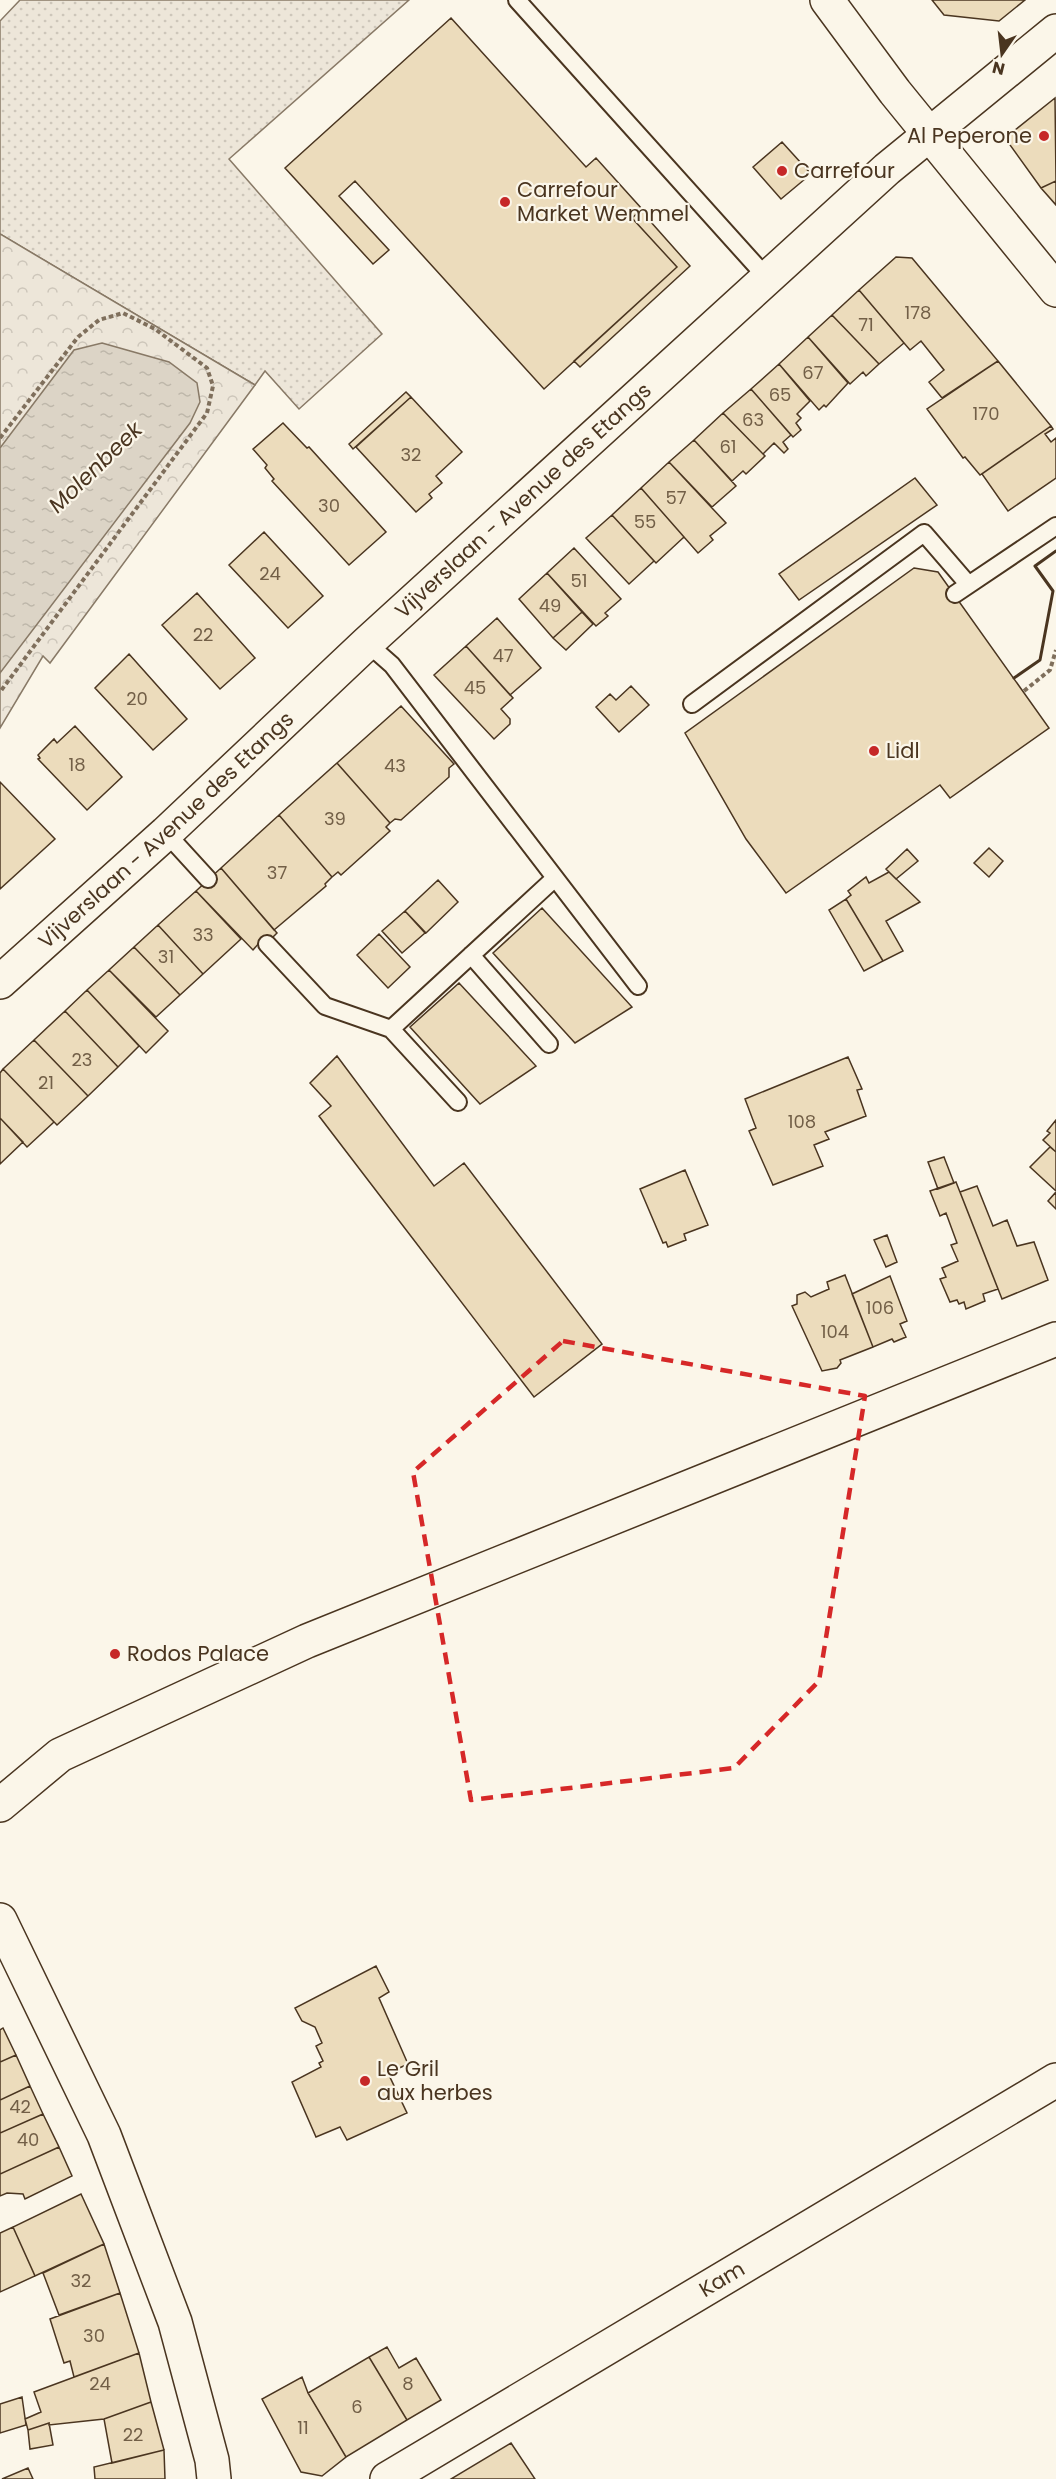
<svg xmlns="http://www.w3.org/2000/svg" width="1056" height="2479" font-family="Poppins,sans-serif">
<defs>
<pattern id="grass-dots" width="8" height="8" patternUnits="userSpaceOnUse" patternTransform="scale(1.5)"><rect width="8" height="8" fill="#ede6d9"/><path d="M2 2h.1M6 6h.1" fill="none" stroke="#cdc6ba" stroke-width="1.8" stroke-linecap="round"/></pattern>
<pattern id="park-crowns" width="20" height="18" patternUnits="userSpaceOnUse" patternTransform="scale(1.5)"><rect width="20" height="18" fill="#ede6d9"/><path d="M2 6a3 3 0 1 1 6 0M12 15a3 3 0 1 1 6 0" fill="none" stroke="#cdc6ba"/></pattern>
<pattern id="water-ripples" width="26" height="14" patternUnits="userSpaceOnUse" patternTransform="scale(1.5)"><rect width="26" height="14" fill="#dcd4c6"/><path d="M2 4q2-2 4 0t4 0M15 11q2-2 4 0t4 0" fill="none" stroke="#beb7aa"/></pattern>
</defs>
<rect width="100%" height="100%" fill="#fbf6e9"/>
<path fill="url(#grass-dots)" stroke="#887966" stroke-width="1.5" d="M20 0H409L229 159 382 334 299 409 265 371 255 385 0 234V21Z"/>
<path fill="url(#park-crowns)" stroke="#887966" stroke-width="1.5" d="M0 234 255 385 50 663 43 656 0 728Z"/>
<path fill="url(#water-ripples)" stroke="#887966" stroke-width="1.5" d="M102 343 169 362 197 383 200 402 190 423 0 673V448L74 350Z"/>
<path fill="#ecdcbc" stroke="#4a3520" stroke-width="1.5" d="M932 0H1025L999 21 944 15Z
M451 18 586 167 596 158 642 209 632 218 677 267 544 389 355 181 339 196 389 250 373 264 285 168Z
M1055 98 1056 181 1041 188 1005 138Z
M782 142 811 174 781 199 753 167Z
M1056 181V205L1041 188Z
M642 209 653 218 650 221 690 266 580 367 574 361 677 267 632 218Z
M896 257 912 258 998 361 942 398 929 382 944 370 921 341 910 350 859 290Z
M859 290 904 343 879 364 832 315Z
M832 315 879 364 866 376 863 372 850 384 808 337Z
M808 337 848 383 826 407 824 405 819 410 779 364Z
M998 361 1051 426 980 475 965 457 963 458 927 409Z
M779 364 810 401 797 414 801 418 796 423 801 430 793 437 751 389Z
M751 389 791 435 783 442 788 449 784 453 774 443 763 454 723 413Z
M406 392 411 397 353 449 349 444Z
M411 397 462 452 436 476 442 483 429 494 432 498 416 512 356 447Z
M723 413 765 456 746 474 743 471 732 481 694 440Z
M283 423 307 448 309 447 386 532 349 565 272 481 274 479 265 468 267 465 253 449Z
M1051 426 1053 429 1045 434 1051 442 1056 438V478L1008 511 982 474Z
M694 440 736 486 712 507 669 462Z
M669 462 726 523 710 536 713 540 698 553 641 488Z
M915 478 937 505 799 600 779 574Z
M641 488 684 537 656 563 612 515Z
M612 515 654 561 629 584 586 538Z
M264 532 323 596 288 628 229 565Z
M574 548 621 599 605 613 608 616 596 626 547 573Z
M914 568 938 572 1049 728 950 798 940 785 786 893 746 839 685 733Z
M547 573 582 612 553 638 519 599Z
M197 593 255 658 220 689 162 625Z
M582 612 593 624 566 650 553 638Z
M497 618 541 668 510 695 466 646Z
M466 646 513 698 501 709 510 719V724L494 739 434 675Z
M129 654 187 719 153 750 95 688Z
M631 686 649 705 619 732 596 707 610 694 616 700Z
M401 706 454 764 449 768V777L401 820 395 819 390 823 337 763Z
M75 726 122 777 87 810 38 759 40 758 38 755 54 739 57 743Z
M337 763 390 823 386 827 390 831 341 875 338 872 332 877 279 815Z
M0 782 55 839 0 889Z
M279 815 332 877 325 884 326 886 274 930 221 868Z
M989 848 1003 861 989 877 974 863Z
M907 849 918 861 896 879 886 869Z
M221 868 277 933 263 947 259 943 253 950 196 891Z
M889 872 920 902 886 921 903 951 883 961 846 899 851 895 848 891 866 877 869 883Z
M438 880 458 902 426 933 405 911Z
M196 891 241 939 203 974 158 925Z
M846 899 883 961 864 971 829 910Z
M542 908 632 1007 575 1043 493 953Z
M405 911 425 933 402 953 382 931Z
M158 925 203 974 180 995 134 947Z
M379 934 410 967 388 988 357 955Z
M134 947 180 995 156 1017 109 970Z
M109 970 168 1031 146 1053 87 990Z
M459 983 536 1066 480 1104 410 1027Z
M87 990 139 1046 118 1067 65 1011Z
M65 1011 118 1067 88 1096 34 1040Z
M34 1040 88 1096 57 1125 3 1069Z
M337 1056 434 1186 464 1163 602 1344 534 1397 319 1116 331 1106 310 1083Z
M848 1057 862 1089 857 1090 866 1116 825 1132 829 1139 814 1145 823 1166 773 1185 749 1131 756 1128 745 1099Z
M3 1069 54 1122 27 1147 0 1118V1073Z
M0 1118 23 1142 0 1164Z
M1056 1120V1152L1043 1140 1050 1133 1047 1131Z
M1050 1147 1056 1152V1191L1030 1167Z
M944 1157 954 1183 938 1189 928 1162Z
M685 1170 708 1225 684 1234 686 1240 668 1247 666 1242 663 1243 640 1189Z
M956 1182 998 1289 983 1294 985 1301 966 1309 964 1302 959 1304 957 1300 950 1302 940 1279 946 1277 942 1268 958 1261 951 1245 957 1243 946 1213 940 1216 930 1191Z
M977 1186 993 1226 1007 1220 1017 1246 1034 1242 1048 1280 1002 1299 960 1192Z
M1056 1192V1209L1048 1201Z
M887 1235 897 1262 886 1267 874 1240Z
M845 1275 873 1347 840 1360 841 1363 837 1368 822 1371 792 1306 797 1304V1295L805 1292 811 1297 829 1289 827 1282Z
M890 1276 907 1321 900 1324 906 1337 894 1342 892 1339 873 1347 852 1294Z
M376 1966 389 1992 379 1998 408 2064 388 2073 407 2113 347 2140 340 2127 316 2137 292 2082 321 2067 319 2063 323 2061 316 2046 322 2043 315 2027 302 2021 295 2008Z
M3 2028 16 2055 0 2062V2030Z
M16 2055 30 2086 0 2100V2062Z
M30 2086 43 2114 0 2133V2100Z
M43 2114 59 2147 0 2174V2133Z
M59 2147 72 2176 25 2199 23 2194 7 2193 0 2196V2174Z
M81 2194 104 2244 35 2276 13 2227Z
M13 2227 35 2276 0 2292V2233Z
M104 2244 120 2293 59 2315 43 2273Z
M120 2293 139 2353 74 2377 70 2361 64 2363 50 2319Z
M387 2347 399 2368 416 2358 441 2400 407 2420 369 2357Z
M139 2353 151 2402 104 2419 49 2425V2423L28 2430 25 2419 41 2412 34 2392Z
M369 2357 407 2420 346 2457 308 2393Z
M302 2377 308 2393 346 2457 322 2476 301 2472 262 2399Z
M22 2397 26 2425 0 2433V2404Z
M151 2402 164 2450 112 2463 104 2419Z
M49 2423 53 2445 30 2449 28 2430Z
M511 2443 535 2479H451Z
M164 2450 165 2479H95L94 2467Z
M28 2468 33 2479H2Z"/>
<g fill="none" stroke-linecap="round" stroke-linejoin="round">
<g stroke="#4a3520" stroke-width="20">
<path id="lane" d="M517 0 768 279
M955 594 1056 526
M367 643 392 665 638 986
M692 704 924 533 968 584
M166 833 208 879
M267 944 325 1006 391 1029
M471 955 549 1044
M458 1102 391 1029 555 878"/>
</g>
<g stroke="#4a3520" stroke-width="36">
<g id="street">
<path id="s1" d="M0 982 166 833 367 643 887 169 1056 31"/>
<path d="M0 1805 60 1755 307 1641 1056 1339"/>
<path id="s2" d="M387 2479 1056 2080"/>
</g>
</g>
<g stroke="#4a3520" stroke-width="36">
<path id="secondary" d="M827 0 895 92 1056 290
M0 1920 104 2135 175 2322 212 2460 214 2479"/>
</g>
<path stroke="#7f6f5c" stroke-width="4" stroke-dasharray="4.5 3" stroke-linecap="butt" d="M0 438 78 337 99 320 123 313 155 329 207 368 213 386 207 413 0 692
M1024 691 1050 670 1056 650"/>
<use href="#lane" stroke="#fbf6e9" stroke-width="16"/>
<use href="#street" stroke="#fbf6e9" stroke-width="33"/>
<use href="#secondary" stroke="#fbf6e9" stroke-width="33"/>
<path stroke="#4a3520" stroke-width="3" d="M1014 678 1040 660 1053 591 1035 566 1056 551"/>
</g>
<path fill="none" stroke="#d62828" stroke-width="4.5" stroke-dasharray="12 8" stroke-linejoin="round" d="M563 1341 865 1396 819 1681 734 1768 471 1800 413 1472Z"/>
<g fill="#c62828" stroke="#fbf6e9" stroke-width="2">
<circle cx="1044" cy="136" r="6"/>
<circle cx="782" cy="171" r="6"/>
<circle cx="505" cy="202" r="6"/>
<circle cx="874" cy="751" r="6"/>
<circle cx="115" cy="1654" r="6"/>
<circle cx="365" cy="2081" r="6"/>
</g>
<g text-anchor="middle" stroke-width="4.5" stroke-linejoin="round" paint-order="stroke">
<g font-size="18" fill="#725f47">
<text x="918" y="319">178</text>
<text x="866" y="331">71</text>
<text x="813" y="379">67</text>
<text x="780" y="401">65</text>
<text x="986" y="420">170</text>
<text x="753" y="426">63</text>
<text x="728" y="453">61</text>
<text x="411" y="461">32</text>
<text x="676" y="504">57</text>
<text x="329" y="512">30</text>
<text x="645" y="528">55</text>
<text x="270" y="580">24</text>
<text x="579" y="587">51</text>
<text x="550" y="612">49</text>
<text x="203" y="641">22</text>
<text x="503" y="662">47</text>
<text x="475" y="694">45</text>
<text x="137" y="705">20</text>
<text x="77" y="771">18</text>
<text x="395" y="772">43</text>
<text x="335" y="825">39</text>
<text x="277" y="879">37</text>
<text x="203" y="941">33</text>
<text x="166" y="963">31</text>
<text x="82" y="1066">23</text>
<text x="46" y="1089">21</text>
<text x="802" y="1128">108</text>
<text x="880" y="1314">106</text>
<text x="835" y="1338">104</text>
<text x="20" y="2113">42</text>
<text x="28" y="2146">40</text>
<text x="81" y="2287">32</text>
<text x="94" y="2342">30</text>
<text x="100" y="2390">24</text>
<text x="408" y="2390">8</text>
<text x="357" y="2413">6</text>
<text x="303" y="2434">11</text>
<text x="133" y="2441">22</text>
</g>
<g font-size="21" fill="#4a3520" stroke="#fbf6e9" text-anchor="start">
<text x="1032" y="143" text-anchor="end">Al Peperone</text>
<text x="794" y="178">Carrefour</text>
<text x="517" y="197">Carrefour<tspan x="517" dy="24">Market Wemmel</tspan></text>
<text x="886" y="758">Lidl</text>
<text x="127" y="1661">Rodos Palace</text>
<text x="377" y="2076">Le Gril<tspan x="377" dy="24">aux herbes</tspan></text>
</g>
<g font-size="21" fill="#4a3520" stroke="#fbf6e9">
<text dy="7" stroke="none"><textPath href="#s1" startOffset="711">Vijverslaan - Avenue des Etangs</textPath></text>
<text dy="7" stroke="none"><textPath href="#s1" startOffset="225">Vijverslaan - Avenue des Etangs</textPath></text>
<text dy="7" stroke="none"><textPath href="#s2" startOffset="390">Kam</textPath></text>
</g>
<g font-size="22" font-style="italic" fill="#4a3520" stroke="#fbf6e9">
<text transform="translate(95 467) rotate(-44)" y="8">Molenbeek</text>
</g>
</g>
<g transform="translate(1002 54) rotate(194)" stroke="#fbf6e9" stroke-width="4.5" paint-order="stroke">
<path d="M0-4.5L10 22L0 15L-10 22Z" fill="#4a3520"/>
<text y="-9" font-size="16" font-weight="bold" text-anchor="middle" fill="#4a3520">N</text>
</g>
</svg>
